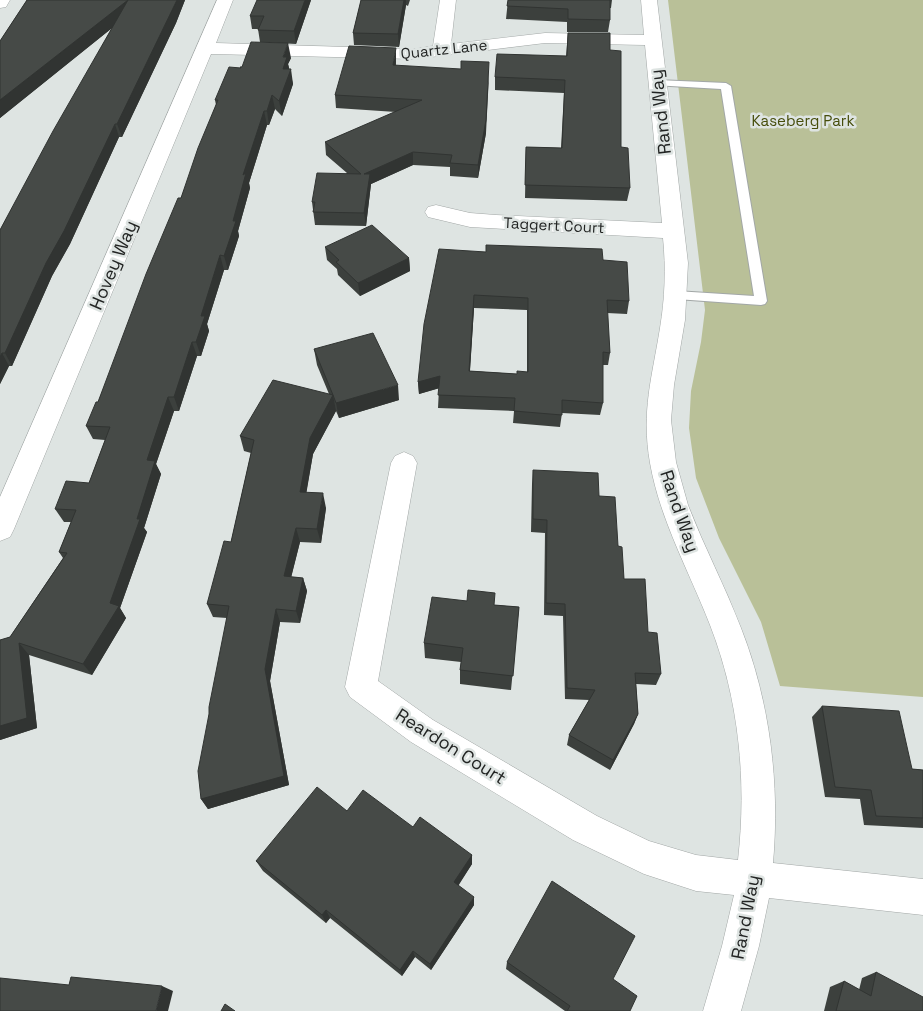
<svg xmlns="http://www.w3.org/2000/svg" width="923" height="1011" font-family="'Space Grotesk',sans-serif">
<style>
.green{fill:#b9c098}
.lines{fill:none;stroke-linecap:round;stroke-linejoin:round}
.service-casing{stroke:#a2a7a6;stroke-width:2}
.minor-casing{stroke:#a2a7a6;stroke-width:1}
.service{fill:#fff;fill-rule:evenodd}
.minor{fill:#fff;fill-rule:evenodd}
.wall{fill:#3c403d;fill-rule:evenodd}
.shaded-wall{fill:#313432}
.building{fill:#464a47;stroke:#313432;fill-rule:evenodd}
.labels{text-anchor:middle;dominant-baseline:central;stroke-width:5;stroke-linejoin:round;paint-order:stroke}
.far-street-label{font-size:15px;fill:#222423;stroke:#dee4e2}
.far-park-label{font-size:15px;fill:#464d0b;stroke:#dee4e2}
.street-label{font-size:18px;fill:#222423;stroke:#dee4e2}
</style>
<rect width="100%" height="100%" fill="#dee4e2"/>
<!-- green -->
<path class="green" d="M668,0h255v697l-143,-11 -19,-64 -42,-84 -23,-60 -7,-50 2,-37 10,-49 4,-32z"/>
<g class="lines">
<!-- service casing -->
<g class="service-casing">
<path id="service" d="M657,80l69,3 5,3 36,215 -2,3 -4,1 -85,-6 -6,-4 6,-4 78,5 -33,-207 -68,-4v-4z"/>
</g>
<!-- minor casing -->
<g class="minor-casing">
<path id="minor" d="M0,0h10l-4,7 -6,1z
M217,0h16l-17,43 199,6 18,-3 7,-46h16l-5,44 94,-11 99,2 -3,-35h16l31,263 -3,57 -11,65 -3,35 5,42 12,43c16,42 37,81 53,123 29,74 39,156 32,235l150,16v36l-154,-17 -10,48 -18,65h-38l19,-65 12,-51 -38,-4 -52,-17 -71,-34 -162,-98 -61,-45 -5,-10 46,-224 4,-7 9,-4 9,4 4,7 -39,218 55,39 164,96 52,25 47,14 42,5c9,-79 1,-161 -28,-235 -21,-54 -50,-105 -60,-162 -9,-52 2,-85 10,-135 5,-30 6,-60 3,-90l-193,-11 -42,-10 -3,-5 3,-5 8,-2 34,8 26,2 166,8 -17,-178 -100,-2 -130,16 -204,-5 -197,475 -4,8 -10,4v-44z"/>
</g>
<!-- service -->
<use href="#service" class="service"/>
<!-- minor -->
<use href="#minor" class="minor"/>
</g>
<!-- wall -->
<path class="wall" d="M27,0h158l-9,23 -54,114h-3l-49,107 -18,32 -40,90h-3l-9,18v-154l112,-202 -112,90v-77z
M311,0l-15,44 -36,-2 -2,-13h-6l-2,-13z
M361,0h49l-2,6 -2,-1 -7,42 -45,-2 -1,-12z
M508,0h104l-1,8h-1v12l-2,12h-41v-10l-61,-3z
M568,33l42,17 11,97 9,41 -3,13 -102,-3 1,-51 35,1 3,-55 -69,-3v-13l71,-21z
M291,58l-3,6 5,20 -11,32 -7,-7 -6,16h-2l-18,58 1,5 -12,43 1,5 -11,34h-4l-17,54 2,7 -8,25h-4l-18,55h-5l-18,53 5,10 -17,54 3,4 -27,76 6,10 -34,57 -63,-20 8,73 -37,12v-100l10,-3 53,-79 -4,-6 12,-30h-7l-9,-13 34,-26 16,-43 -12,-1 -7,-13 12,-24 83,-204 35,-93 -1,-5 25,-32v-1z
M396,60v5l90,68 -8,45 -28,-2v-9l-37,-2 -42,19 -5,42 -51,-1 -3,-23 35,-29 -21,-18 -1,-13 71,-30 -60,-4 -1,-13z
M325,247l84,11 1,13 -50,25 -22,-21 -1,-6 -10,-9z
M486,252l117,8 26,41 -2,13 -20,-1 3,40 -2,12h-5v38l-3,12 -38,-2 -2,14 -47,-4 1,-12 -76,-3 1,-20 -20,6 -1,-12zM474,308l53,2v62l-10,2 -47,-3z
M314,349l85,51 -60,18 -3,-7 -23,43 -7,39 20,15 -5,35 -21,-1 -9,35 12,1 4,13 -7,32 -20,-1 -10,59 19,104 -81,24 -7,-10 8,-85 18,-96 -14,-1 -6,-13 24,-62 20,-89 -7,-2 -4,-15 89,-42 -12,-29z
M533,470l66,26 19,50 6,33 24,53 13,42 -5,11 -20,-1 2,30 -4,10 -24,46 -43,-25 2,-10 20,-35 -24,-1 -2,-83 -19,-1 1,-82 -14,-1 1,-48z
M494,605l25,2 -8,83 -51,-6v-14l1,-8 -36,-4 -1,-15z
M822,706l90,63 11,1v58l-59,-3 -4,-26 -35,-2 -13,-80z
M347,811l125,44v9l-14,21 16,20 -43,65 -16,-13 -13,19 -72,-58 -4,5 -63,-52 -7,-10z
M507,962l106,17 17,32h-65l-59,-42z
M876,972l47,39h-99l6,-24 14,-6 15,9 3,-12z"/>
<!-- shaded-wall -->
<path class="shaded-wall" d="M128,0l4,12 -132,106v-18z
M177,0h8l-9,23 -54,114 -5,-13z
M305,0h6l-15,44 -2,-13z
M404,0h2v5l-7,42 -1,-13z
M288,43l3,15 -3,6 2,8 -7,-3v-12z
M396,48v12l-3,18v-13z
M291,69l2,15 -11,32 -3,-15z
M489,75l-3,58 -8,45v-13z
M272,95l3,14 -6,16 -2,-14z
M264,111l3,14 -18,58 1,5 -12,43 1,5 -11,34 -4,-14 9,-35 10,-46z
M115,124l4,13 -49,107 -18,32 -40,90 -7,-13 41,-90z
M413,152v13l-42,19 -5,42 -2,-13v-39z
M220,255l4,15 -17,54 2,7 -8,25 -5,-14 5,-26z
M409,258l1,13 -50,25 -2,-13z
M474,295v13l-5,76v-13z
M192,342l5,14 -18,55 -5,-14z
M2,353l7,13 -9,18v-27z
M440,376v12l-21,6 -1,-12z
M398,385l1,15 -60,18 -3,-15z
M333,395l3,16 -23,43 -9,53 -4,-15 10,-54z
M168,397l6,14 -18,53 5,10 -17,54 3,4 -27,76 6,10 -34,57 -9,-11 27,-61 27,-84 10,-59z
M323,493l3,15 -5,35 -4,-14z
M296,528l4,14 -12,48 -4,-14z
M303,578l4,13 -7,32 -4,-12z
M276,609l4,13 -10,59 19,104 -81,24 -7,-10 64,-130z
M19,643l10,12 8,73 -37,12v-14z
M638,714l-4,10 -24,46 3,-10z
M472,855v9l-17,27 -1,-9z
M474,897v8l-43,65 -1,-6z
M326,910l4,8 -4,5 -4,-8z
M413,951l2,6 -13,19 -2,-6z
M162,986l11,5 -5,20h-12z"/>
<!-- building -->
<path class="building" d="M27,0h101l-128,100v-59z
M128,0h49l-60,124h-2l-51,107 -18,32 -41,90h-3l-2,4v-127l53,-99z
M257,0h48l-11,31 -36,-1 6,-14h-14z
M361,0h43l-6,34 -45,-1z
M508,0h102v20l-42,-1v-10l-61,-3z
M568,33h42v17l11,1v96l7,1 2,40 -105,-3 1,-38 36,1 3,-68 -70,-3 2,-23 70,2z
M251,42l37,1 -5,14h4l-4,12h8l-12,32 -7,-6 -5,16h-3l-21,64 3,-2 -13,48h3l-12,35 -4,-1 -19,61h4l-9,26h-4l-18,55h-6l-21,63 8,1 -18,58h3l-30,84 9,3 -36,58 -64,-21 8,75 -27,8v-86l10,-3 57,-84 -8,-1 17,-42 -21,-1 11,-28 23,2 21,-56 -24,-1 10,-24h2l48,-128 32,-76h3l17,-50 20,-48h-3l14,-33 12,1 -1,-1h2z
M349,46l47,2 -3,17 68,4v-8l28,1 -3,58 -8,45 -28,-2 2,-8 -39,-3 -49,22h6l-6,39 -51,-1 2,-10h-3l5,-29 44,1 -36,-32 97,-42 -87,-5z
M372,225l37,33 -51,25 -22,-21 3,-2 -14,-13z
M486,245l116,4 1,11 24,2 2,39 -22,-1 3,53 -7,-1v51l-41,-3v15l-48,-4 1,-13 -77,-3 2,-19 -22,6 6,-58 15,-75 47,3zM474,295l54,3v74l-11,-1v3l-48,-3z
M373,333l25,52 -62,18 -3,-8 -23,43 -10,54 23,1 -6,36 -21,-1 -12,48 19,2 -7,33 -20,-2 -11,60 19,107 -83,23 -3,-28 11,-57v-7l20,-101 -22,-2 17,-63 7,1 23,-102 -14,-4 33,-56 60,15 -19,-46z
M533,470l65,3 1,23 16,1 3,49 4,1 2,32h21l3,53 9,1 4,41 -26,-1 3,41 -25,46 -44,-25 26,-45 -28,-2 -2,-84 -19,-1 1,-83 -14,-1z
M468,590l27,3 -1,12 25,2 -6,69 -53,-6 3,-22 -39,-5 8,-46 35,4z
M822,706l77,5 13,58 11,1v48l-47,-2 -5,-26 -36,-3z
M317,787l30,24 16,-21 50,37 7,-10 52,38 -18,27 20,15 -44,67 -17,-13 -13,19 -74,-60 -4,5 -66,-54z
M552,881l83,55 -22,43 24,17 -7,15h-63l3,-5 -63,-44z
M876,972l47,25v14h-87l8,-30 27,15z
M71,977l91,9 -6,25h-156v-33l69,7z
M225,1004l10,7h-14z"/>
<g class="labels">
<!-- far-street labels -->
<g class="far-street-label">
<text transform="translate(444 49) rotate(-6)">Quartz Lane</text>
<text transform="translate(554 225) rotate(3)">Taggert Court</text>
</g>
<!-- far-park labels -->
<g class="far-park-label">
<text x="803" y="120">Kaseberg Park</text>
</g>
<!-- street labels -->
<g class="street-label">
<text transform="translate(660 112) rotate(-96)">Rand Way</text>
<text transform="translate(113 265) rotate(-67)">Hovey Way</text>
<text transform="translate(680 511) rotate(71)">Rand Way</text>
<text transform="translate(451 746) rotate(32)">Reardon Court</text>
<text transform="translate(745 917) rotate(-79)">Rand Way</text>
</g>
</g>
</svg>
